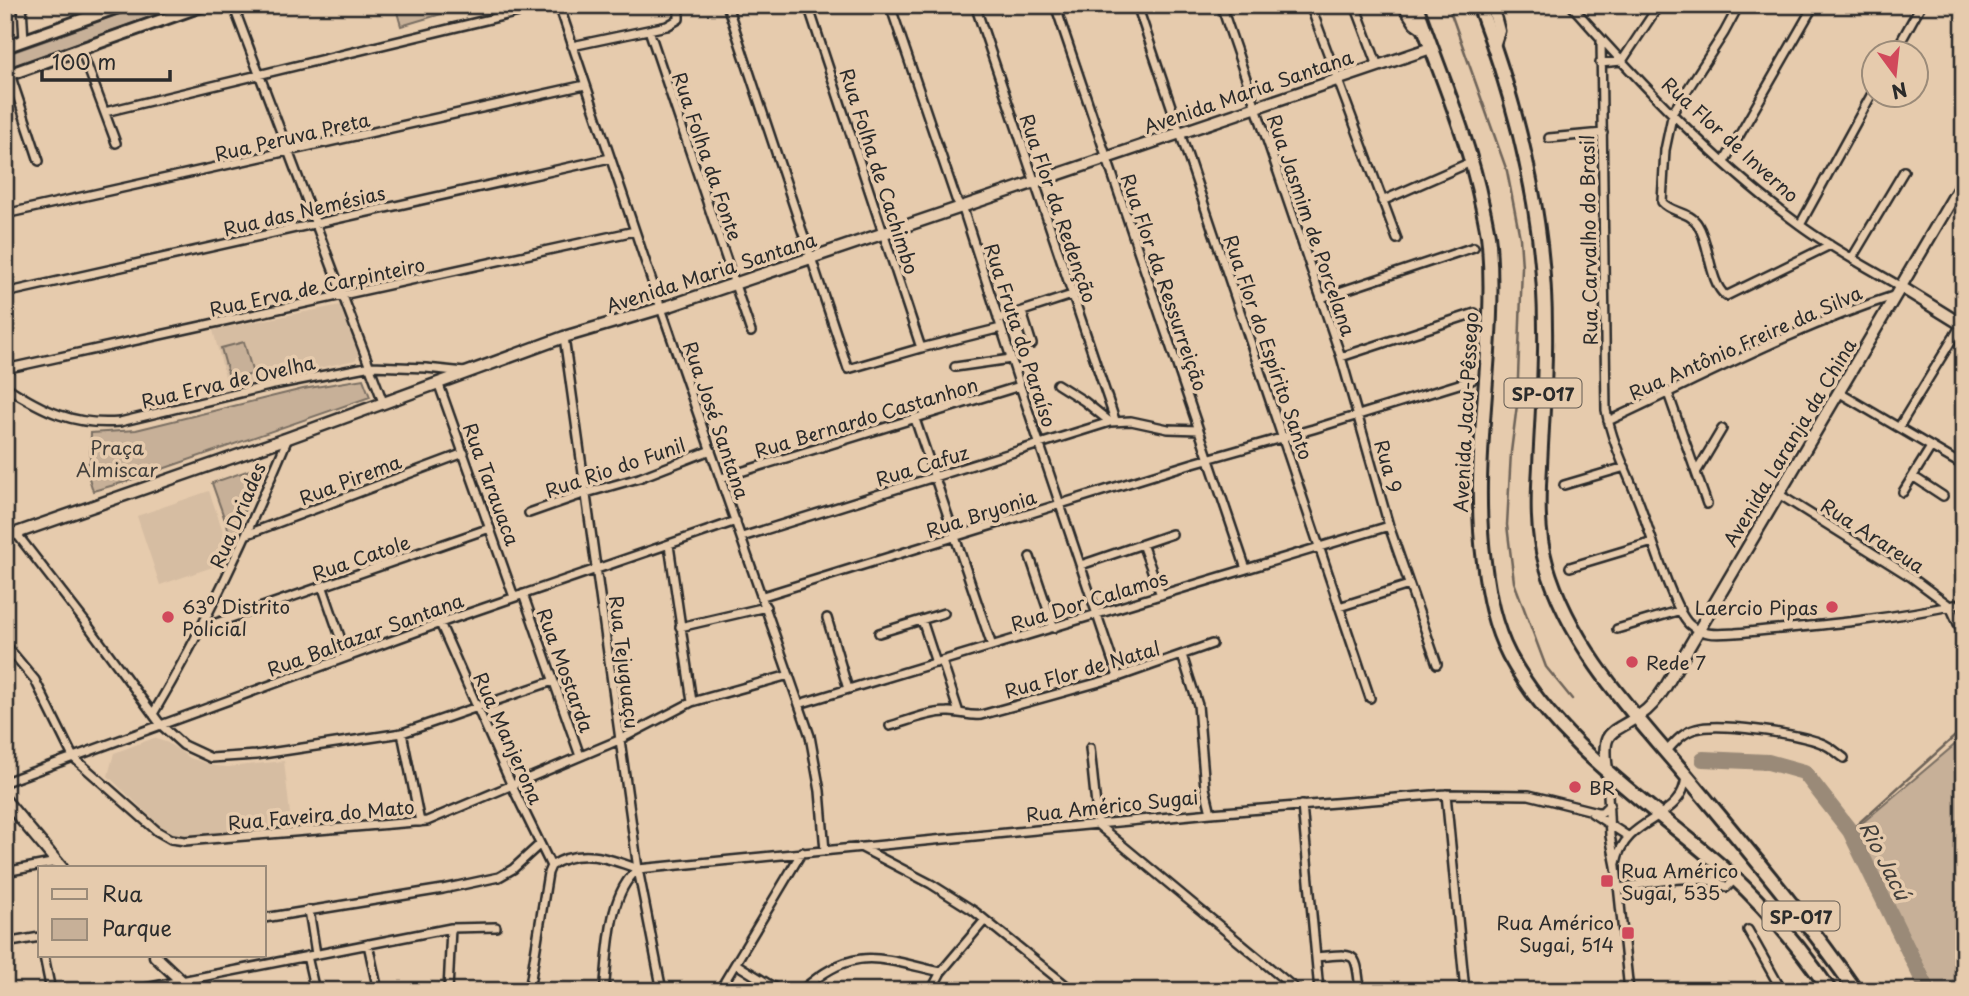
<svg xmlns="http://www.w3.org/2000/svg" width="1969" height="996" font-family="'Playpen Sans',sans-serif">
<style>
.built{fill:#d6bda2}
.green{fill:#c7b098;stroke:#796e62;stroke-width:2}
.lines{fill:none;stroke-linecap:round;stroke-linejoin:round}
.stream{stroke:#6e6459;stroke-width:2.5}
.river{stroke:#9a8a78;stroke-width:16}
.minor-casing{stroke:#2b2b2b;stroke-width:12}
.tertiary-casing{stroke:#2b2b2b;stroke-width:15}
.secondary-casing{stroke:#2b2b2b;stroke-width:16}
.trunk-casing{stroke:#2b2b2b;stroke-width:18}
.minor{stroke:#e6cbad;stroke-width:7}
.tertiary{stroke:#e6cbad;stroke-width:10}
.secondary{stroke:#e6cbad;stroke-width:10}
.trunk{stroke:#e6cbad;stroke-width:12}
.poi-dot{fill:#d1495b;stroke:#e6cbad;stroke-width:2.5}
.labels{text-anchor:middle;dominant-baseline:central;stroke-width:7;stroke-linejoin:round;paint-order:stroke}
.shield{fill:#e6cbad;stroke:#635b52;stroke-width:2}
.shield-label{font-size:18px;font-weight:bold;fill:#2b2b2b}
.street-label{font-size:19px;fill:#2b2b2b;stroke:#e6cbad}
.park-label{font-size:19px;fill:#423f3b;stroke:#e6cbad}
.poi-label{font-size:19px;fill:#2b2b2b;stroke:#e6cbad;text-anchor:start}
.water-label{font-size:21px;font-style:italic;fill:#413e3a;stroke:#e6cbad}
</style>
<rect width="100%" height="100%" fill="#e6cbad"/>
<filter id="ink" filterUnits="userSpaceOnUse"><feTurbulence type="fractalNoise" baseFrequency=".0143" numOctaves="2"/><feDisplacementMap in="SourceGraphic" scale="14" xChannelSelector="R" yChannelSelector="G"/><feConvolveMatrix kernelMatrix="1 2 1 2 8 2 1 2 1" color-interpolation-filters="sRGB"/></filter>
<g filter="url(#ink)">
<!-- built -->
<path class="built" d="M341,305l18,50 -4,5 -127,28 -15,-58z
M209,491l24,69 -73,25 -23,-69z
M154,738l14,5 22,15 25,8 13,1 56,-6 8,71 -118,7 -66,-63 6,-23z"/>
<!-- green -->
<path class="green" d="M144,5h40l-179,64v-14z
M395,5h55l1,6 -50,15z
M244,342l9,32 -23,6 -9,-32z
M363,379l7,18 -245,85 -32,9 -8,-26 5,-3 1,-29 45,-3 167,-41z
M264,465l-32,75 -20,-57z
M1964,737v254h-28l-81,-162z"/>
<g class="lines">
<!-- stream -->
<path class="stream" d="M1448,5l59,166 13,67 2,29 -5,138 -6,47 -4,73 7,57 32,85 26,32
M1850,831l114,-103"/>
<!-- river -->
<path class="river" d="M1703,759l65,3 36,10 46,59 78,160"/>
<!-- minor casing -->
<g class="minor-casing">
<path id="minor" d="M22,5l2,36
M233,5l150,397
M559,5l102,303 149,428 10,55 5,60
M727,5l121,364 73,-21 80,-20
M808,5l113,343
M890,5l66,194 8,13 56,174 98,291
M975,5l140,415
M1055,5l191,564
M1137,5l233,693
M1221,5l120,352 48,169 48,138
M1310,5l87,234
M1355,5l23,61
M1571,5c69,78 145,159 229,220 31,23 67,42 101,62
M1739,5l-15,28 -51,79 -8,38 -3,52c9,11 28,9 36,23 12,19 11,58 28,71l104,-51
M649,30l102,302
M1601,39l5,371c6,33 22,64 34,95 9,24 33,104 49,119 13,12 29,10 46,9 77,-7 153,-13 229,-30
M572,46l95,-20 12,-7v-14
M81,49l35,94
M1895,52l26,-47
M1600,63l22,-2 37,-56
M10,74l29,87
M105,112l443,-107
M1549,138l54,-5
M1724,162l90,-157
M1382,201l89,-39
M5,214l580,-129
M1800,225l74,-135
M1852,258l52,-87
M5,293l605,-135
M1321,298l153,-51
M1022,312l10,32
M998,319l74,-24
M564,337l74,532 24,122
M1341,357l134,-44
M955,367l56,-8
M5,369l630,-138
M438,382l76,215
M1057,384l27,17 26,21 21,-1 37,8 31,1
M5,386c38,25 69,40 115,36l149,-36 102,-20 55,2 39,4
M1838,392l126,74
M1668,393l39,111
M915,419l77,227
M1608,421c95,-44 188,-94 288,-126
M1899,427l65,-107
M1697,471l25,-42
M1914,477l29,19
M721,478l299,-92
M1564,485l61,-18
M1903,492l28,-45
M1777,493l134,84 39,29 14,31
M529,513l57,-20 53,-15 72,-28
M16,533l73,94 72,98 22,20 28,13 45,-3 146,-22 151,-52
M248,534l216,-81
M742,537l368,-115
M1142,544l19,51
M669,545l23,157
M1030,557l24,71
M1081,565l91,-31
M1570,567l83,-25
M323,588l24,69
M523,594l57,162
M763,596l430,-133 120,-34 159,-49
M1339,607l70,-22
M827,618l21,71
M922,620l14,43
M440,623l72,163 39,80
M680,627l86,-20
M202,628l288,-100
M1617,629l64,-19
M879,633l65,-20
M5,644l30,36 38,77 84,74 14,8 14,2 242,-20 192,-81 73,-38 97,-27
M1182,655l16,50 7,83 6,25
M942,661l17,52
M799,704l590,-178
M153,714c53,-89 95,-181 135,-276
M890,726c18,-5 38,-14 57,-14 12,-1 22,5 34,3l137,-38 94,-33
M402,733l18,89
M1090,748l8,77 200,166
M1666,752c8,-9 17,-20 30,-23 23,-7 102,5 125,14 9,3 16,10 23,15
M1607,772l3,64 6,30 13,125
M5,782l435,-159 296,-102
M1446,794l19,197
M1302,805l17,186
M1592,813l37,24
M860,847l71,37 43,27 99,80
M1616,863c9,-48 67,-41 70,-87
M5,872l52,-10
M1618,888c31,-4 82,-18 109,-1l8,-8
M309,910l7,44
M264,918l179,-29 56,-12 14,-8 26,-24
M1748,930l34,61
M5,943l35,-6
M368,944l10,47
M44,956l7,35
M307,956l8,35
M1316,957c40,-3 40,-8 44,34
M736,964l44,27
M130,991l321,-63 45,-1
M448,991l3,-63
M529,991l19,-118 3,-7c28,-19 58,-8 87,3l573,-56 235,-19 83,1 68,17h5l8,-8
M604,991c5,-39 3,-96 34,-122
M719,991l83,-139
M801,991c52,-47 78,-33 140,-19
M931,991l10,-19 44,-52"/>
</g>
<!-- tertiary casing -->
<g class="tertiary-casing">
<path id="tertiary" d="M1403,5l12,18 10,7
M1492,5l7,26 -5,15
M1901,287l63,39
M5,537l283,-99 276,-101 108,-32 759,-257
M1607,770c-6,-42 4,-35 33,-55 11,-7 19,-18 26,-29l298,-507
M5,800l57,68
M155,956l37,35"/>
</g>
<!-- secondary casing -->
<g class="secondary-casing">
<path id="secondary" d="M5,47l119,-42
M5,76l199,-71"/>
</g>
<!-- trunk casing -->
<g class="trunk-casing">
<path id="trunk" d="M1416,5c23,67 52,131 66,200 3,13 6,26 7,39 8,106 -19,212 -5,318 4,33 10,64 25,93 49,92 145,151 221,219 37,34 72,76 100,117
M1479,5c39,103 66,212 66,323 1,46 -3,92 -5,138 -2,32 -3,67 6,98 24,84 88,150 143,215 57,69 116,138 167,212"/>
</g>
<!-- minor -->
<use href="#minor" class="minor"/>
<!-- tertiary -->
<use href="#tertiary" class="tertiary"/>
<!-- secondary -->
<use href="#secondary" class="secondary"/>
<!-- trunk -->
<use href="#trunk" class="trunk"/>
</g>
</g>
<!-- markers -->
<g class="poi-dot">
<circle cx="1832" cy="607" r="7"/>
<circle cx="168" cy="617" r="7"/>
<circle cx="1632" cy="662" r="7"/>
<circle cx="1575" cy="787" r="7"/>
<rect x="1600" y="874" width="14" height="14" rx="3.5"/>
<rect x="1621" y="926" width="14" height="14" rx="3.5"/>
</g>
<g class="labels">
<!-- shield labels -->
<g class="shield">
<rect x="1504.5" y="378.5" width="77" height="29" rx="5"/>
<rect x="1762.5" y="901.5" width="77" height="29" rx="5"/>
</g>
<g class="shield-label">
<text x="1543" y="393">SP-017</text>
<text x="1801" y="916">SP-017</text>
</g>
<!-- street labels -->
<g class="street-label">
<text transform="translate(1248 91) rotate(-19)">Avenida Maria Santana</text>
<text transform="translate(292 136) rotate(-13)">Rua Peruva Preta</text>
<text transform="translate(1731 139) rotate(42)">Rua Flor de Inverno</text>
<text transform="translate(708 156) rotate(71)">Rua Folha da Fonte</text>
<text transform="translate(880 171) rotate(72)">Rua Folha de Cachimbo</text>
<text transform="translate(1059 208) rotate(71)">Rua Flor da Redenção</text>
<text transform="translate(304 210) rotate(-13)">Rua das Nemésias</text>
<text transform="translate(1312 225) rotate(71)">Rua Jasmim de Porcelana</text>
<text transform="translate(1588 240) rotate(-91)">Rua Carvalho do Brasil</text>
<text transform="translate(711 272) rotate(-18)">Avenida Maria Santana</text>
<text transform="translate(1165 282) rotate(71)">Rua Flor da Ressurreição</text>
<text transform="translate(317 286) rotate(-12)">Rua Erva de Carpinteiro</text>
<text transform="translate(1021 335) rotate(72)">Rua Fruta do Paraíso</text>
<text transform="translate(1745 342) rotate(-24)">Rua Antônio Freire da Silva</text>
<text transform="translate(1269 347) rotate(71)">Rua Flor do Espírito Santo</text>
<text transform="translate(228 381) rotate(-13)">Rua Erva de Ovelha</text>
<text transform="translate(1465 412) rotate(-87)">Avenida Jacu-Pêssego</text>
<text transform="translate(866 417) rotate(-17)">Rua Bernardo Castanhon</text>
<text transform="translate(717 420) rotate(71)">Rua José Santana</text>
<text transform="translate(1789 442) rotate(-59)">Avenida Laranja da China</text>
<text transform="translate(922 465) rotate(-17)">Rua Cafuz</text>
<text transform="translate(1389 466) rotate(74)">Rua 9</text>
<text transform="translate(615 467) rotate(-19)">Rua Rio do Funil</text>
<text transform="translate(350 479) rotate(-21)">Rua Pirema</text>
<text transform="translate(492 484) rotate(70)">Rua Tarauaca</text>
<text transform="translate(981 513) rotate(-18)">Rua Bryonia</text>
<text transform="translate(237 515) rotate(-67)">Rua Driades</text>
<text transform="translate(1873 535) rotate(33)">Rua Arareua</text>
<text transform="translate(361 557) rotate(-19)">Rua Catole</text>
<text transform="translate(1089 600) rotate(-17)">Rua Dor Calamos</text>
<text transform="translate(365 634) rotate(-20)">Rua Baltazar Santana</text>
<text transform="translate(625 662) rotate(83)">Rua Tejuguaçu</text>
<text transform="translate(1082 669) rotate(-16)">Rua Flor de Natal</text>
<text transform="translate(566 670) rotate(70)">Rua Mostarda</text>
<text transform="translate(509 738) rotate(66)">Rua Manjerona</text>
<text transform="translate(1112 805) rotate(-6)">Rua Américo Sugai</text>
<text transform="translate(321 814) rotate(-5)">Rua Faveira do Mato</text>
</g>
<!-- park labels -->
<g class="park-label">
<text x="117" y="447">Praça<tspan x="117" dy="22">Almiscar</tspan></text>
</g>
<!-- poi labels -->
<g class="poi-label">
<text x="182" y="606">63º Distrito<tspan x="182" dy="22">Policial</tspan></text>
<text x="1818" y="607" text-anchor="end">Laercio Pipas</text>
<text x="1646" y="662">Rede 7</text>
<text x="1589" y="787">BR</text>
<text x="1621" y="870">Rua Américo<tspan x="1621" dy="22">Sugai, 535</tspan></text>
<text x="1614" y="922" text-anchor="end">Rua Américo<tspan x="1614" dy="22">Sugai, 514</tspan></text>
</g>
<!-- water labels -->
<g class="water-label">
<text transform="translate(1886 860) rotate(63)">Rio Jacú</text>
</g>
</g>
<!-- margin -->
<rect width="1969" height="996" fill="none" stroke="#e6cbad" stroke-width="28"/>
<rect x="14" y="14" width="1941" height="968" fill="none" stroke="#2b2b2b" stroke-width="2.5" filter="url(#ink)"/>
<!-- legend -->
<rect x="38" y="866" width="228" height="91" fill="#e6cbad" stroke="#9b8b79" stroke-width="2"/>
<rect x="52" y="889" width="35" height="10" fill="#e6cbad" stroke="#9b8b79" stroke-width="2"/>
<text x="102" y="902" font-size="21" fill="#2b2b2b">Rua</text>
<rect x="52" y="919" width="35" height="21" fill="#c7b098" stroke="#9b8b79" stroke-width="2"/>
<text x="102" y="936" font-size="21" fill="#2b2b2b">Parque</text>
<!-- north arrow -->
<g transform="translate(1895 74) rotate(165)"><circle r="33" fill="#e6cbad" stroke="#9b8b79" stroke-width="2"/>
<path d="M0-5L12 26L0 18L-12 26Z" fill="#d1495b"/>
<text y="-10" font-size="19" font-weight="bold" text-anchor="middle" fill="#2b2b2b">N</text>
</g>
<!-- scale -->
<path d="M42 70v10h128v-10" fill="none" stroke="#2b2b2b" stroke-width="3.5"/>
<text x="52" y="70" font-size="21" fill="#2b2b2b" stroke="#e6cbad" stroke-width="5" paint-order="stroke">100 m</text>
</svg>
